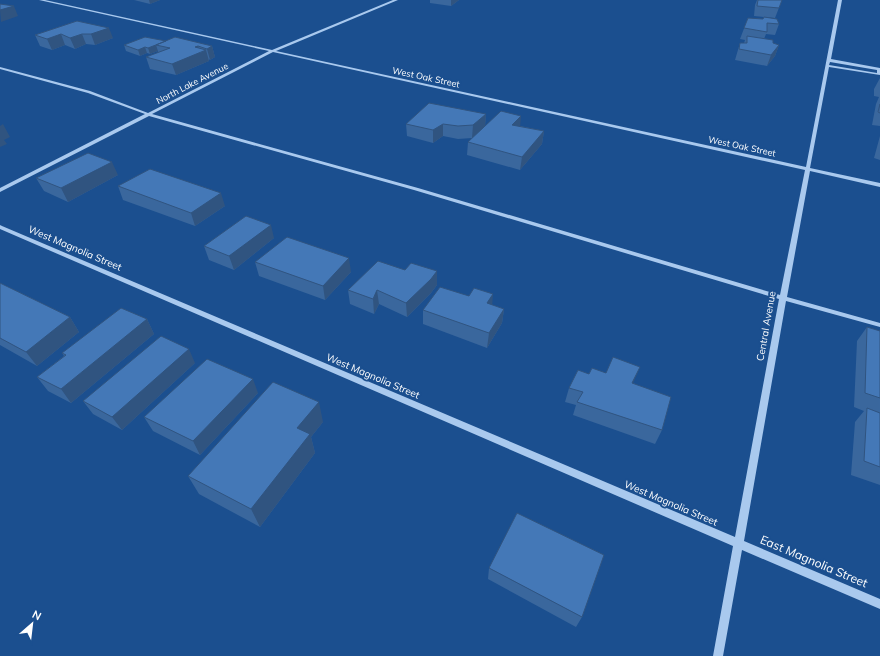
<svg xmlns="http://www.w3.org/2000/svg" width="880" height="656" font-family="Mulish,sans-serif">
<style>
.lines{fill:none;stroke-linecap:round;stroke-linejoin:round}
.minor{fill:#a9c9ee;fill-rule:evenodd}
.wall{fill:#3a679d}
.shaded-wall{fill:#305480}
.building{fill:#4478b7;stroke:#305480}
.labels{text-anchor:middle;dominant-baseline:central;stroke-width:4;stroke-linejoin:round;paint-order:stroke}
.far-street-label{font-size:9px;fill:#fff;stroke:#1b4f8f}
.street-label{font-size:10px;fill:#fff;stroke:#1b4f8f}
.near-street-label{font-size:12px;fill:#fff;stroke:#1b4f8f}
</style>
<rect width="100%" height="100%" fill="#1b4f8f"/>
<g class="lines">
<!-- minor -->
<path class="minor" d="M39,0h6l227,50 121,-50h5l-122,51 530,116 32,-167h4l-11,59 49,9v7l-51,-8 -19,101 70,15v4l-70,-16 -23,126 93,26v4l-94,-26 -42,240 136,58v10l-138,-59 -19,106h-10l20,-110 -733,-317v-4l2,1 733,311 44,-238 -365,-109 -265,-74 -149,76v-4l145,-74 -57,-21 -88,-24v-2l90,24 58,22 121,-62zM273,52l532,118 -25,125 -362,-107 -266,-74zM830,62l47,8v3l-48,-8z"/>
</g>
<!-- wall -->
<path class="wall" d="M134,0h26l-10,4z
M430,0h29l-8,6 -21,-3z
M757,0h25l-7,18 -21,-2 1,-11z
M748,18l31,6 -4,11 -9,-1 -2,5 9,4 6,2 -4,11 -8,10 -32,-6 5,-17h4l1,-3 -5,-1z
M77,21l36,17 -18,7 -9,-1 -11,5 -10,-4 -13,5 -12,-4 -5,-11z
M166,41l46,5 3,11 -5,3 -1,-1v2l-33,14 -26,-6 -4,-12 12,-4v-2l-8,3 -3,-1 -7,3 -14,-5 -2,-6z
M880,78v48l-8,-1 4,-21 3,-7 -5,-1v-7z
M486,114l-1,12h35l24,5 -2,13 -22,26 -53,-15 1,-13 4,-4 -14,1 -15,-3 -10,7 -26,-7 -1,-12z
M880,136v24l-6,-2z
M118,175l-50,27 -24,-11 -8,-13z
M118,186l107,20 -30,20 -72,-26z
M274,238l-40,32 -25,-10 -5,-14z
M255,262l96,10 -26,28 -66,-24z
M405,270l32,1v14l-6,8 -24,24 -28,-13 -5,10 -24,-10 -2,-14z
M0,283l70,34 9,15 -42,34 -37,-21z
M492,305l12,4 -2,14 -15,25 -64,-24v-14z
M147,319l7,15 -83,69 -23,-12 -11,-14 27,-21 -2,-3z
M867,327l13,4v154l-29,-10 4,-53 9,-11 -10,-4 3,-66z
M195,363l-73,67 -29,-16 -10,-13z
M589,374l45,9 28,47 -7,14 -82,-29 3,-10 -11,-3 4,-14z
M258,393l-58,62 -47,-24 -9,-14z
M323,422l-12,15 4,16 -55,74 -61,-33 -11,-18z
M489,568l93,49 -6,10 -88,-48z"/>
<!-- shaded-wall -->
<path class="shaded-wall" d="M149,0h11l-10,4z
M451,0h8l-8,6z
M14,6l4,10 -17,6 -1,-12z
M109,28l4,10 -18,7 -4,-11z
M61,34l4,11 -13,5 -5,-11z
M82,34l4,10 -11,5 -5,-11z
M156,45l2,6 -8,3 -2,-6z
M779,45l-4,11 -8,10 4,-11z
M198,46l2,7 6,-3 3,11 -33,14 -4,-11 23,-17z
M212,46l3,11 -5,3 -3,-11z
M145,47l2,6 -7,3 -2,-6z
M486,114l-1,13 -13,11 1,-13z
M521,116l-1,12 -8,-3z
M3,124l7,13 -6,3 3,4 -7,3v-21z
M443,124v12l-10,7v-13z
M544,131l-2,13 -22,26 2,-13z
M112,162l6,13 -50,27 -7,-14z
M221,193l4,13 -30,20 -4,-13z
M271,225l3,13 -40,32 -5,-14z
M349,258l2,14 -26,28 -2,-14z
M437,271v14l-6,8 -24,24 -1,-14z
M377,290l2,14 -5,10 -1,-15z
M493,294l-1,14 -5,-5z
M504,309l-2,14 -15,25 2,-15z
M70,317l9,15 -42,34 -11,-14z
M147,319l7,15 -83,69 -10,-14z
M189,349l6,14 -73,67 -10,-13z
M640,367l-6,14 -7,15 5,-13z
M253,379l5,14 -58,62 -7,-14z
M319,402l4,20 -12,15 4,16 -55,74 -9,-18 46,-81z"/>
<!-- building -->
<path class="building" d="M758,0h24l-3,8 -22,-2z
M0,4l14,2 -14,4z
M764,17l13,2 2,5 -12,-1v9l-23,-4 4,-10 15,1z
M77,21l32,7 -18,6h-9l-12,4 -9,-4 -14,5 -12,-4z
M747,36l26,4v3l6,2 -8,10 -32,-6 1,-6h7z
M145,37l21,4 -18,7 -3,-1 -7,3 -14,-5z
M175,37l37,9 -5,3 -9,-3 -3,1 11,3 -34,14 -26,-7 24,-9 -14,-3z
M429,103l57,11 -13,11 -15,1 -15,-2 -10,6 -27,-6z
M880,104v9l-2,-1z
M501,111l20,5 -9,9 32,6 -22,26 -54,-15z
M88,153l24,9 -51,26 -25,-10z
M150,169l71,24 -30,20 -73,-27z
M246,216l25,9 -42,31 -25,-10z
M287,237l62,21 -26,28 -68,-24z
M378,261l27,9 6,-7 26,8 -6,8 -25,24 -29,-13 -4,9 -25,-9z
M0,283l70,34 -44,35 -26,-14z
M440,287l29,9 5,-8 19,6 -6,9 17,6 -15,24 -66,-23z
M121,308l26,11 -86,70 -24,-12 29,-22 -4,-2z
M867,327l13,4v67l-15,-5z
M161,336l28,13 -77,68 -29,-16z
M613,357l27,10 -8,16 39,14 -9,33 -85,-28 6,-10 -14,-4 9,-18 11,4 3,-6 14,5z
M207,359l46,20 -60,62 -49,-24z
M273,382l46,20 -22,26 13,6 -59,75 -63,-33z
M867,408l13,5v54l-16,-6z
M517,513l87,42 -22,62 -93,-49z"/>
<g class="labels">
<!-- far-street labels -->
<g class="far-street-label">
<text transform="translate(426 77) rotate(12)">West Oak Street</text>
<text transform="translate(192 83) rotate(-27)">North Lake Avenue</text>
<text transform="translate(742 146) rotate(12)">West Oak Street</text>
</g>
<!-- street labels -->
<g class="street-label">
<text transform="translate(75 248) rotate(23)">West Magnolia Street</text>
<text transform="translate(766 326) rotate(-80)">Central Avenue</text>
<text transform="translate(373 376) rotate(23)">West Magnolia Street</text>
<text transform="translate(671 503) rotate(23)">West Magnolia Street</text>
</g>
<!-- near-street labels -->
<g class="near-street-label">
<text transform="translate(814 561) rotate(23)">East Magnolia Street</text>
</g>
</g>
<!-- north arrow -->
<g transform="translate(32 624) rotate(28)" stroke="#1b4f8f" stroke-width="3" paint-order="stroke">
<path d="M0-3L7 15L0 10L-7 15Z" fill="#ffffff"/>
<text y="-6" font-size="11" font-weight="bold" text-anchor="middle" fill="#ffffff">N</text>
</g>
</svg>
